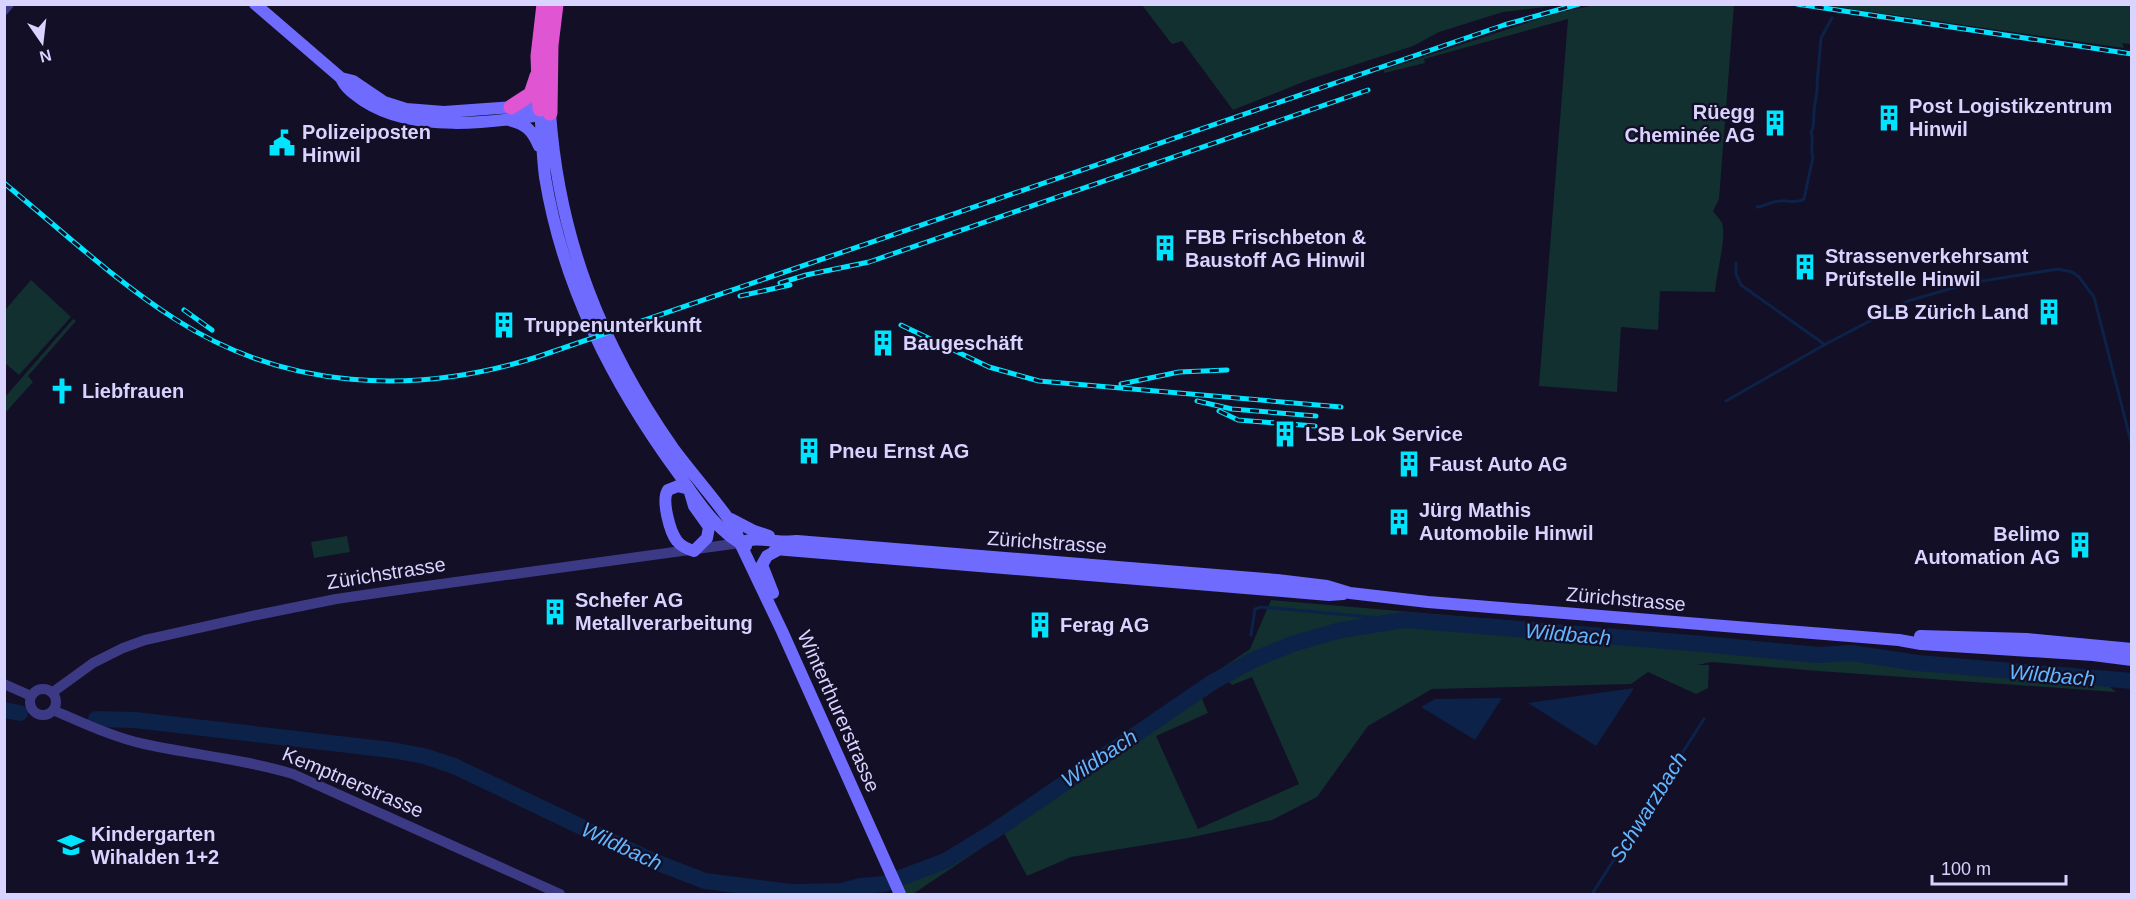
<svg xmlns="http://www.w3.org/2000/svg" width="2136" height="899" font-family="Helvetica,sans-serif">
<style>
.green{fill:#12302f;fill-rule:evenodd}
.water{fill:#0c2248}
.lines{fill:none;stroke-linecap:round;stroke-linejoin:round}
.stream{stroke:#0c2248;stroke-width:3}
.river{stroke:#0c2248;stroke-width:16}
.tertiary{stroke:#3d3a85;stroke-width:10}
.secondary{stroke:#6f6bff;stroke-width:12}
.trunk{stroke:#e055d1;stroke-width:15}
.rail-casing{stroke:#00e5ff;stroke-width:5}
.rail{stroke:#130f26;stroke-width:3;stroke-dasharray:9;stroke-linecap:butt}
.labels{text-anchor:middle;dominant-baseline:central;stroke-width:4.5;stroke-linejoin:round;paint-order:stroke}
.poi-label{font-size:20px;font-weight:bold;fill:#d9d4ff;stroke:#130f26;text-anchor:start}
.street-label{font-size:20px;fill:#d9d4ff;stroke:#130f26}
.water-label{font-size:21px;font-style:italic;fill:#62b6ff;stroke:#130f26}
</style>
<rect width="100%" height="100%" fill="#130f26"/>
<!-- green -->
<path class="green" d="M1142,5h419l-58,7 -64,20 -26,14 -105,34 -75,30 -51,-69 -9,3 -2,-1z
M1595,5h139l-15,194 -6,12c2,3 7,8 9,12 5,14 -6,52 -7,69l-55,-1 -2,39 -37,-3 -4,65 -78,-6 29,-367 -144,40 1,4 -41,10v-3l173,-57z
M1824,5h307v39l-9,-1 2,5z
M31,280l40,37 -52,58 -14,-12v-53z
M73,319l3,2 -48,55 5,6 -28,31v-16z
M347,536l3,16 -36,6 -3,-16z
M1271,600l818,70 27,22 -298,-21 -106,-9 -15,3h12l-1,23 -12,6 -48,-22 -17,12 -199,5 -64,37 -51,71 -45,23 -84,18 -117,19 -44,19 -23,-43 -91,61h-13l-10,-20 50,-16 310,-209zM1252,677l47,107 -101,45 -42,-93 52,-23 -6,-14 26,-18 4,4z"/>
<!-- water -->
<path class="water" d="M1634,688l-38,58 -68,-43z
M1502,698l-27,42 -54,-33 14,-8z"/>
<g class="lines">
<!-- stream -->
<path class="stream" d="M1757,207c8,-1 15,-6 23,-6 9,-1 16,3 24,-2l9,-42c-4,-8 2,-17 -2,-25 4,-7 2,-12 3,-19 0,-10 4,-19 3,-29l4,-46 11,-20
M1736,263v11l5,11 83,59
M1726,401l98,-56 84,-44 62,-18 88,-14 14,3 7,5 15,20 37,145
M1251,635l4,-26 6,-2 143,13
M856,894l4,-8
M1592,894l112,-175"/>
<!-- river -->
<path class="river" d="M4,710l16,3
M96,719l39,1 256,30 33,6 30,10 199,95 52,20 86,11 51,-1 18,-5 24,-2 61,-23 51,-31 215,-147 42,-23 39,-16 49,-14 63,-10 300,24 113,11 34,-2 67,10 214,18"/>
<!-- tertiary -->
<path class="tertiary" d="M4,10l5,-6
M4,684l27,12
M30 702a13 13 0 1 1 26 0a13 13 0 1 1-26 0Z
M53,692l40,-29 30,-15 22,-8 112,-25 79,-16 76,-11 328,-45
M53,710c30,13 60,27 91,34 50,11 100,15 149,30l267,120"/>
<!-- secondary -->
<path class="secondary" d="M255,4l86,74c5,11 13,16 23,23 49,32 127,22 183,13
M341,78l12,3 31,21 22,7 38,3 82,-6 21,5
M540,109c2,23 2,45 5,68 18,110 68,207 133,296 17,24 40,61 68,73
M550,113c9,126 51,232 123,335 20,27 43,52 62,80l5,15 42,88 118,263
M509,120c17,4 23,10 30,26
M678,486l11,3 5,17 15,21 -2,11 -13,13c-7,-2 -12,-4 -17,-10 -7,-9 -16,-41 -9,-51z
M731,519l23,12 15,5
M740,543c17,-8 38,1 57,-2l480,39 50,6 23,7 78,9 471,38 22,4 172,11 39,5
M775,549l554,46 14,-1
M773,593l-11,-28 5,-9 11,-6
M1920,636l107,3 105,10"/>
<!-- trunk -->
<path class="trunk" d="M511,107l20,-13 6,-18
M540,109l-2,-53 6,-52
M550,113l1,-68 5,-41"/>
<!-- rail casing -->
<g class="rail-casing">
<path id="rail" d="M1797,4l335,50
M4,183c56,46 110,97 171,136 110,71 240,77 362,38l967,-332 75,-21
M780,283l26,-8 63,-13 499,-172
M740,296l50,-11
M184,310l28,20
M901,325l88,42 50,14 302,26
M1121,384l58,-12 48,-2
M1197,401l35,8 84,7
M1219,411l19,9 77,6"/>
</g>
<!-- rail -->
<use href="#rail" class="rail"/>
</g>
<!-- icons -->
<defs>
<g id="building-bare" transform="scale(2.07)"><path d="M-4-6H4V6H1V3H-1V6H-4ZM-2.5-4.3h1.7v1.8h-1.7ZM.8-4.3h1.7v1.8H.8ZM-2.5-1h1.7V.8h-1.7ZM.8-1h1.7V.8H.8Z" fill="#00e5ff" stroke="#130f26" stroke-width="2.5" paint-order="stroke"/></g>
<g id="civic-bare" transform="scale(2.07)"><path d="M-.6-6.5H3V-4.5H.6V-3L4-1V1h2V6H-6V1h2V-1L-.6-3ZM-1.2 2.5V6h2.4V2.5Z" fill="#00e5ff" stroke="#130f26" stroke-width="2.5" paint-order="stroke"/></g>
<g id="church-bare" transform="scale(2.07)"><path d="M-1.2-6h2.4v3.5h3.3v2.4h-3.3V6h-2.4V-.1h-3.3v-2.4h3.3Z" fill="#00e5ff" stroke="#130f26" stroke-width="2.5" paint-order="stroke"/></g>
<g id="school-bare" transform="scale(2.07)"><path d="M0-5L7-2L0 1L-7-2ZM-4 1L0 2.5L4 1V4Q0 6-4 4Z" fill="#00e5ff" stroke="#130f26" stroke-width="2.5" paint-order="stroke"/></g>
</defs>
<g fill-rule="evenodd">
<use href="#building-bare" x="1889" y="118"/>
<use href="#building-bare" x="1775" y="123"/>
<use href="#civic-bare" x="282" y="143"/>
<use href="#building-bare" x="1165" y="248"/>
<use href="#building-bare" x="1805" y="267"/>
<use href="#building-bare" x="2049" y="312"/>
<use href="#building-bare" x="504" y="325"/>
<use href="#building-bare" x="883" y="343"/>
<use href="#church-bare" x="62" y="391"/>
<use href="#building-bare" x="1285" y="434"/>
<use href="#building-bare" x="809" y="451"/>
<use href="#building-bare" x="1409" y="464"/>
<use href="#building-bare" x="1399" y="522"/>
<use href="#building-bare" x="2080" y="545"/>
<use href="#building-bare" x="555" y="612"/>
<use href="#building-bare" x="1040" y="625"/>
<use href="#school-bare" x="71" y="845"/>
</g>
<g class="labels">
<!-- poi labels -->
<g class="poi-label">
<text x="1909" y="106">Post Logistikzentrum<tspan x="1909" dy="23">Hinwil</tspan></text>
<text x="1755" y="112" text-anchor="end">Rüegg<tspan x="1755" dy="23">Cheminée AG</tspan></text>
<text x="302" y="132">Polizeiposten<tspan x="302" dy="23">Hinwil</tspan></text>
<text x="1185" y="237">FBB Frischbeton &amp;<tspan x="1185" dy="23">Baustoff AG Hinwil</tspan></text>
<text x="1825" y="256">Strassenverkehrsamt<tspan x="1825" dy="23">Prüfstelle Hinwil</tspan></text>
<text x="2029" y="312" text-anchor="end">GLB Zürich Land</text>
<text x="524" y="325">Truppenunterkunft</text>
<text x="903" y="343">Baugeschäft</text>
<text x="82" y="391">Liebfrauen</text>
<text x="1305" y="434">LSB Lok Service</text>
<text x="829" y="451">Pneu Ernst AG</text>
<text x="1429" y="464">Faust Auto AG</text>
<text x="1419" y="510">Jürg Mathis<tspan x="1419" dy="23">Automobile Hinwil</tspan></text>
<text x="2060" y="534" text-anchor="end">Belimo<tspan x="2060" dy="23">Automation AG</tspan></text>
<text x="575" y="600">Schefer AG<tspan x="575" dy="23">Metallverarbeitung</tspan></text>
<text x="1060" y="625">Ferag AG</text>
<text x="91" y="834">Kindergarten<tspan x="91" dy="23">Wihalden 1+2</tspan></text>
</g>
<!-- street labels -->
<g class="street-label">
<text transform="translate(1047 542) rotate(4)">Zürichstrasse</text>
<text transform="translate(386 573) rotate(-9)">Zürichstrasse</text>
<text transform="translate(1626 599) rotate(5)">Zürichstrasse</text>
<text transform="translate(839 711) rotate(66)">Winterthurerstrasse</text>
<text transform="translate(353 782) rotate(23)">Kemptnerstrasse</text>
</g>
<!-- water labels -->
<g class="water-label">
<text transform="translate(1568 634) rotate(5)">Wildbach</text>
<text transform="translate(2052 675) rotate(5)">Wildbach</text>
<text transform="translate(1099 758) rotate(-34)">Wildbach</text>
<text transform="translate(1648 807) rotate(-58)">Schwarzbach</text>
<text transform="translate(622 846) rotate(25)">Wildbach</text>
</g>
</g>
<!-- border -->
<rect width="2136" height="899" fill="none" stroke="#d9d4ff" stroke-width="12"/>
<!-- north arrow -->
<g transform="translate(42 42) rotate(166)" stroke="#130f26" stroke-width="4.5" paint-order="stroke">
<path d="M0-4.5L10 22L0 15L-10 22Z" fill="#d9d4ff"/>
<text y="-9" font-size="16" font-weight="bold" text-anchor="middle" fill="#d9d4ff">N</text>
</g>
<!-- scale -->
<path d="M1932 875v9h134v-9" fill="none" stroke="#d9d4ff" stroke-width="3"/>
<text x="1941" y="875" font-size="18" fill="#d9d4ff" stroke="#130f26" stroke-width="4.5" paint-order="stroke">100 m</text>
</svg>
